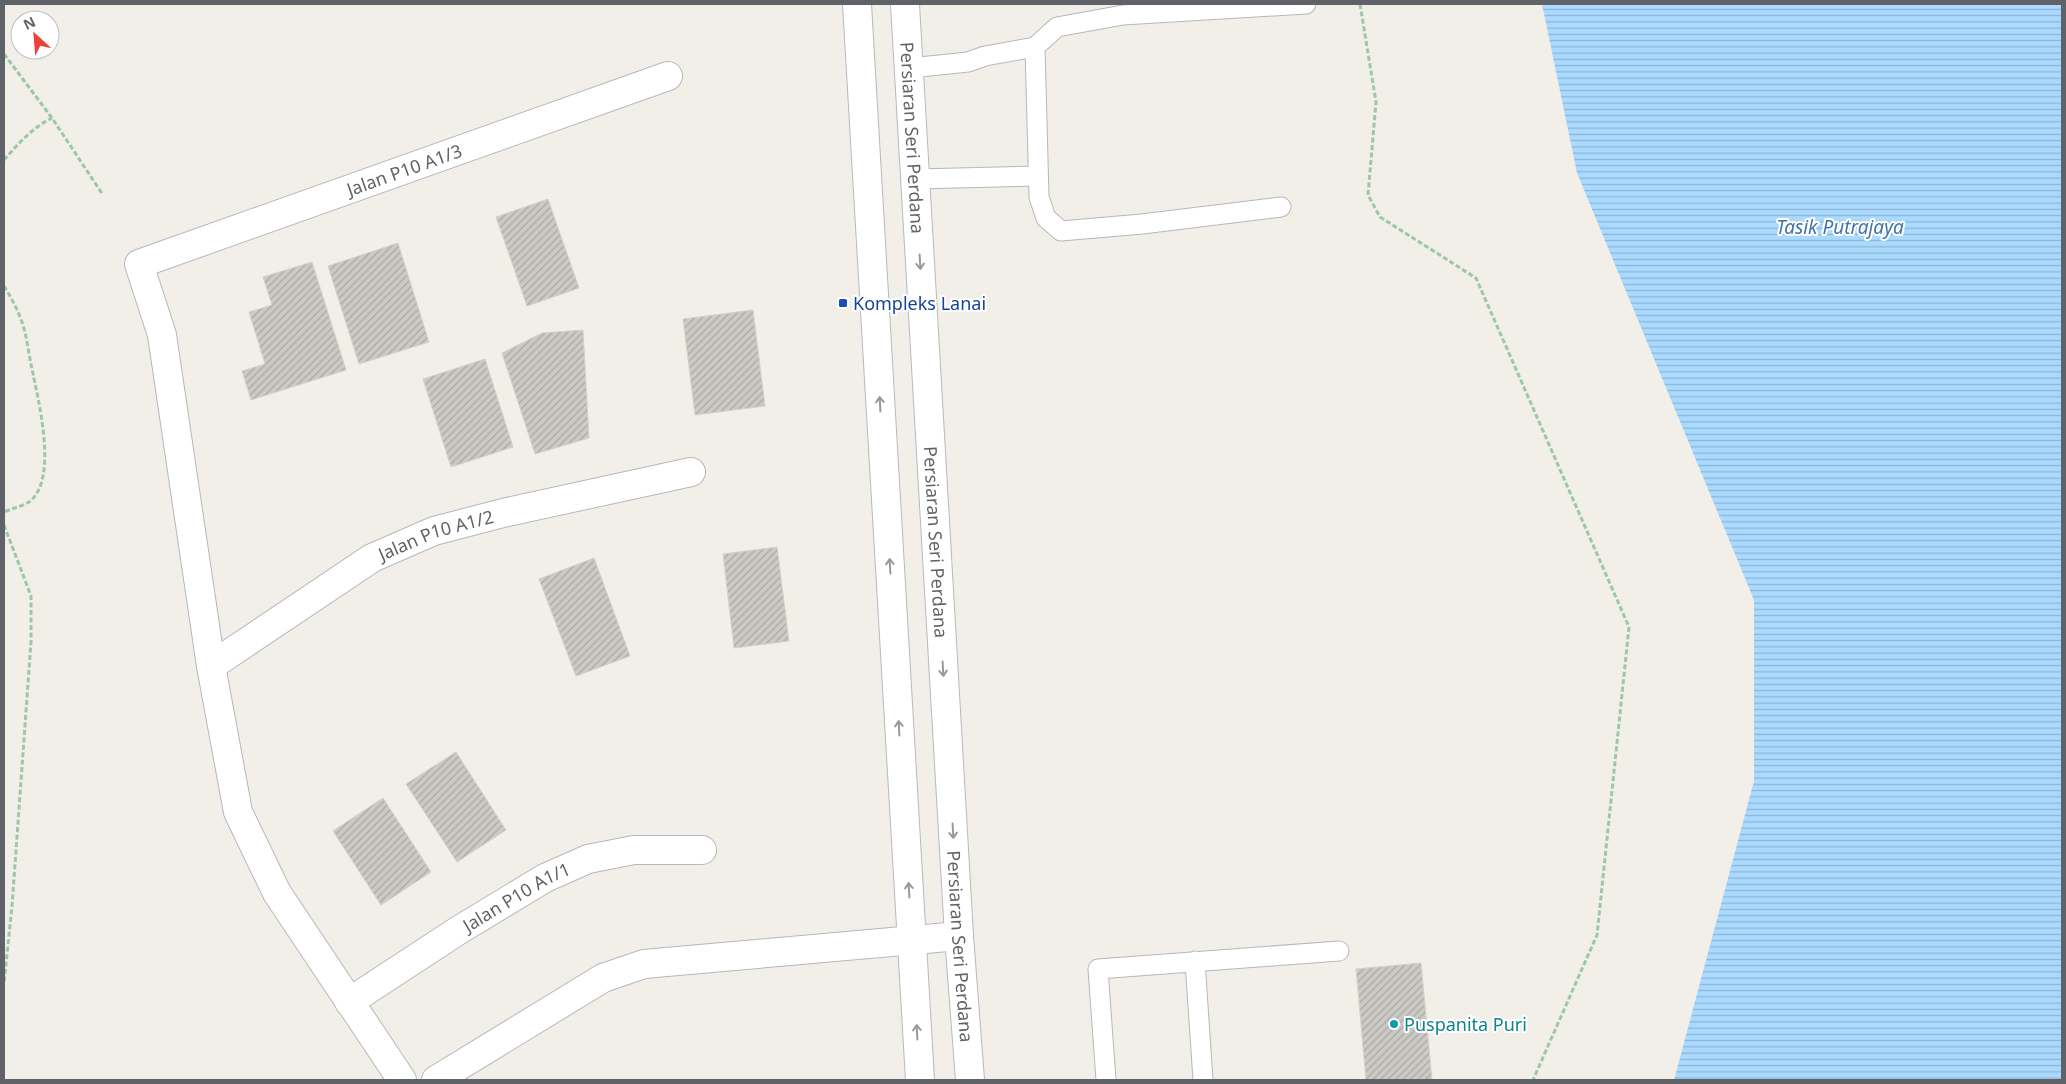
<svg xmlns="http://www.w3.org/2000/svg" width="2066" height="1084" font-family="'Noto Sans',sans-serif">
<style>
.water{fill:url(#water-rules)}
.building{fill:url(#building-hatch);stroke:#d6d1c6}
.lines{fill:none;stroke-linecap:round;stroke-linejoin:round}
.lane-casing{stroke:#b5b8bc;stroke-width:21}
.street-casing{stroke:#b5b8bc;stroke-width:30}
.secondary-casing{stroke:#b6babf;stroke-width:30}
.path{stroke:#9cc7a9;stroke-width:3;stroke-dasharray:5 2.5;stroke-linecap:butt}
.lane{stroke:#fff;stroke-width:19}
.street{stroke:#fff;stroke-width:28}
.secondary{stroke:#fff;stroke-width:28}
.oneway{stroke:#979a9d}
.transit-dot{fill:#1a4fb4;stroke:#fff;stroke-width:2}
.culture-dot{fill:#0f9aa8;stroke:#fff;stroke-width:2}
.labels{text-anchor:middle;dominant-baseline:central;stroke-width:4;stroke-linejoin:round;paint-order:stroke}
.street-label{font-size:18px;fill:#5f6368;stroke:#fff}
.transit-label{font-size:18px;fill:#164399;stroke:#fff;text-anchor:start}
.culture-label{font-size:18px;fill:#0d838f;stroke:#fff;text-anchor:start}
.water-label{font-size:19px;font-style:italic;fill:#4174aa;stroke:#fff}
</style>
<defs>
<pattern id="water-rules" width="6" height="5" patternUnits="userSpaceOnUse" patternTransform="scale(1.25)"><rect width="6" height="5" fill="#aadaff"/><path d="M0 2.5h6" fill="none" stroke="#8eb4d2"/></pattern>
<pattern id="building-hatch" width="6" height="6" patternUnits="userSpaceOnUse" patternTransform="scale(1.25)"><rect width="6" height="6" fill="#cccac5"/><path d="M-1 1l2-2M0 6l6-6M5 7l2-2" fill="none" stroke="#a9a8a4"/></pattern>
</defs>
<rect width="100%" height="100%" fill="#f1efe8"/>
<!-- water -->
<path class="water" d="M1542,4h520v1076h-388l80,-299v-181l-177,-427z"/>
<!-- building -->
<path class="building" d="M548,199l31,89 -52,18 -31,-89z
M398,243l31,99 -70,22 -31,-98z
M312,262l34,108 -95,30 -9,-29 23,-7 -16,-52 23,-7 -9,-28z
M753,310l12,96 -70,9 -12,-96z
M583,330l6,108 -54,16 -33,-101 40,-20z
M485,359l28,88 -62,20 -28,-88z
M777,547l12,94 -55,7 -11,-94z
M594,558l36,98 -54,20 -37,-97z
M456,752l50,78 -49,32 -51,-78z
M383,798l48,74 -50,33 -48,-74z
M1421,963l11,117h-66l-10,-111z"/>
<g class="lines">
<!-- lane casing -->
<g class="lane-casing">
<path id="lane" d="M1035,47l4,150 7,21 15,13 81,-7 139,-17
M910,68l58,-6 17,-6 50,-9 22,-20 66,-12 183,-11
M916,179l122,-3
M1195,961l8,119
M1106,1080l-8,-111 241,-18"/>
</g>
<!-- street casing -->
<g class="street-casing">
<g id="street">
<path id="s1" d="M211,666l161,-108 62,-27 69,-18 188,-41"/>
<path id="s2" d="M349,1002l110,-72 86,-52 43,-19 46,-9h68"/>
<path id="s3" d="M402,1080l-125,-187 -39,-81 -27,-146 -49,-331 -23,-71 529,-188"/>
<path d="M436,1080l167,-102 41,-14 315,-28"/>
</g>
</g>
<!-- secondary casing -->
<g class="secondary-casing">
<g id="secondary">
<path d="M857,4l63,1076"/>
<path id="s4" d="M905,4l54,932 11,144"/>
</g>
</g>
<!-- path -->
<path class="path" d="M1360,4l16,98 -8,93 12,22 96,61 153,349 -32,308 -64,145
M4,54l48,64 51,77
M4,160c13,-15 29,-33 48,-42
M4,286c6,10 12,20 16,31 7,16 8,35 12,52 6,30 27,111 -3,133 -7,4 -18,7 -25,10
M4,525l27,71v46l-19,264 -8,77"/>
<!-- lane -->
<use href="#lane" class="lane"/>
<!-- street -->
<use href="#street" class="street"/>
<!-- secondary -->
<use href="#secondary" class="secondary"/>
</g>
<!-- one-way arrows -->
<defs><path id="oneway-shaft" d="M-6 0H5M1.5-3L5.5 0L1.5 3" fill="none" stroke-width="1.6" stroke-linecap="round" stroke-linejoin="round" transform="scale(1.25)"/></defs>
<g class="oneway">
<use href="#oneway-shaft" transform="translate(920 262) rotate(87)"/>
<use href="#oneway-shaft" transform="translate(880 404) rotate(-93)"/>
<use href="#oneway-shaft" transform="translate(890 566) rotate(-93)"/>
<use href="#oneway-shaft" transform="translate(943 669) rotate(87)"/>
<use href="#oneway-shaft" transform="translate(899 728) rotate(-93)"/>
<use href="#oneway-shaft" transform="translate(953 831) rotate(87)"/>
<use href="#oneway-shaft" transform="translate(909 890) rotate(-93)"/>
<use href="#oneway-shaft" transform="translate(917 1032) rotate(-93)"/>
</g>
<!-- markers -->
<rect class="transit-dot" x="838" y="298" width="10" height="10" rx="2.5"/>
<circle class="culture-dot" cx="1394" cy="1024" r="5"/>
<g class="labels">
<!-- street labels -->
<g class="street-label">
<text stroke="none"><textPath href="#s4" startOffset="134">Persiaran Seri Perdana</textPath></text>
<text stroke="none"><textPath href="#s3" startOffset="1154">Jalan P10 A1/3</textPath></text>
<text stroke="none"><textPath href="#s1" startOffset="262">Jalan P10 A1/2</textPath></text>
<text stroke="none"><textPath href="#s4" startOffset="539">Persiaran Seri Perdana</textPath></text>
<text stroke="none"><textPath href="#s2" startOffset="198">Jalan P10 A1/1</textPath></text>
<text stroke="none"><textPath href="#s4" startOffset="944">Persiaran Seri Perdana</textPath></text>
</g>
<!-- transit labels -->
<g class="transit-label">
<text x="853" y="303">Kompleks Lanai</text>
</g>
<!-- culture labels -->
<g class="culture-label">
<text x="1404" y="1024">Puspanita Puri</text>
</g>
<!-- water labels -->
<g class="water-label">
<text x="1840" y="227">Tasik Putrajaya</text>
</g>
</g>
<!-- border -->
<rect width="2066" height="1084" fill="none" stroke="#5f6368" stroke-width="10"/>
<!-- north arrow -->
<g transform="translate(35 35) rotate(334)"><circle r="24" fill="#ffffff" stroke="#bfc1c3"/>
<path d="M0-4L9 19L0 12L-9 19Z" fill="#ea4335"/>
<text y="-8" font-size="14" font-weight="bold" text-anchor="middle" fill="#5f6368">N</text>
</g>
</svg>
